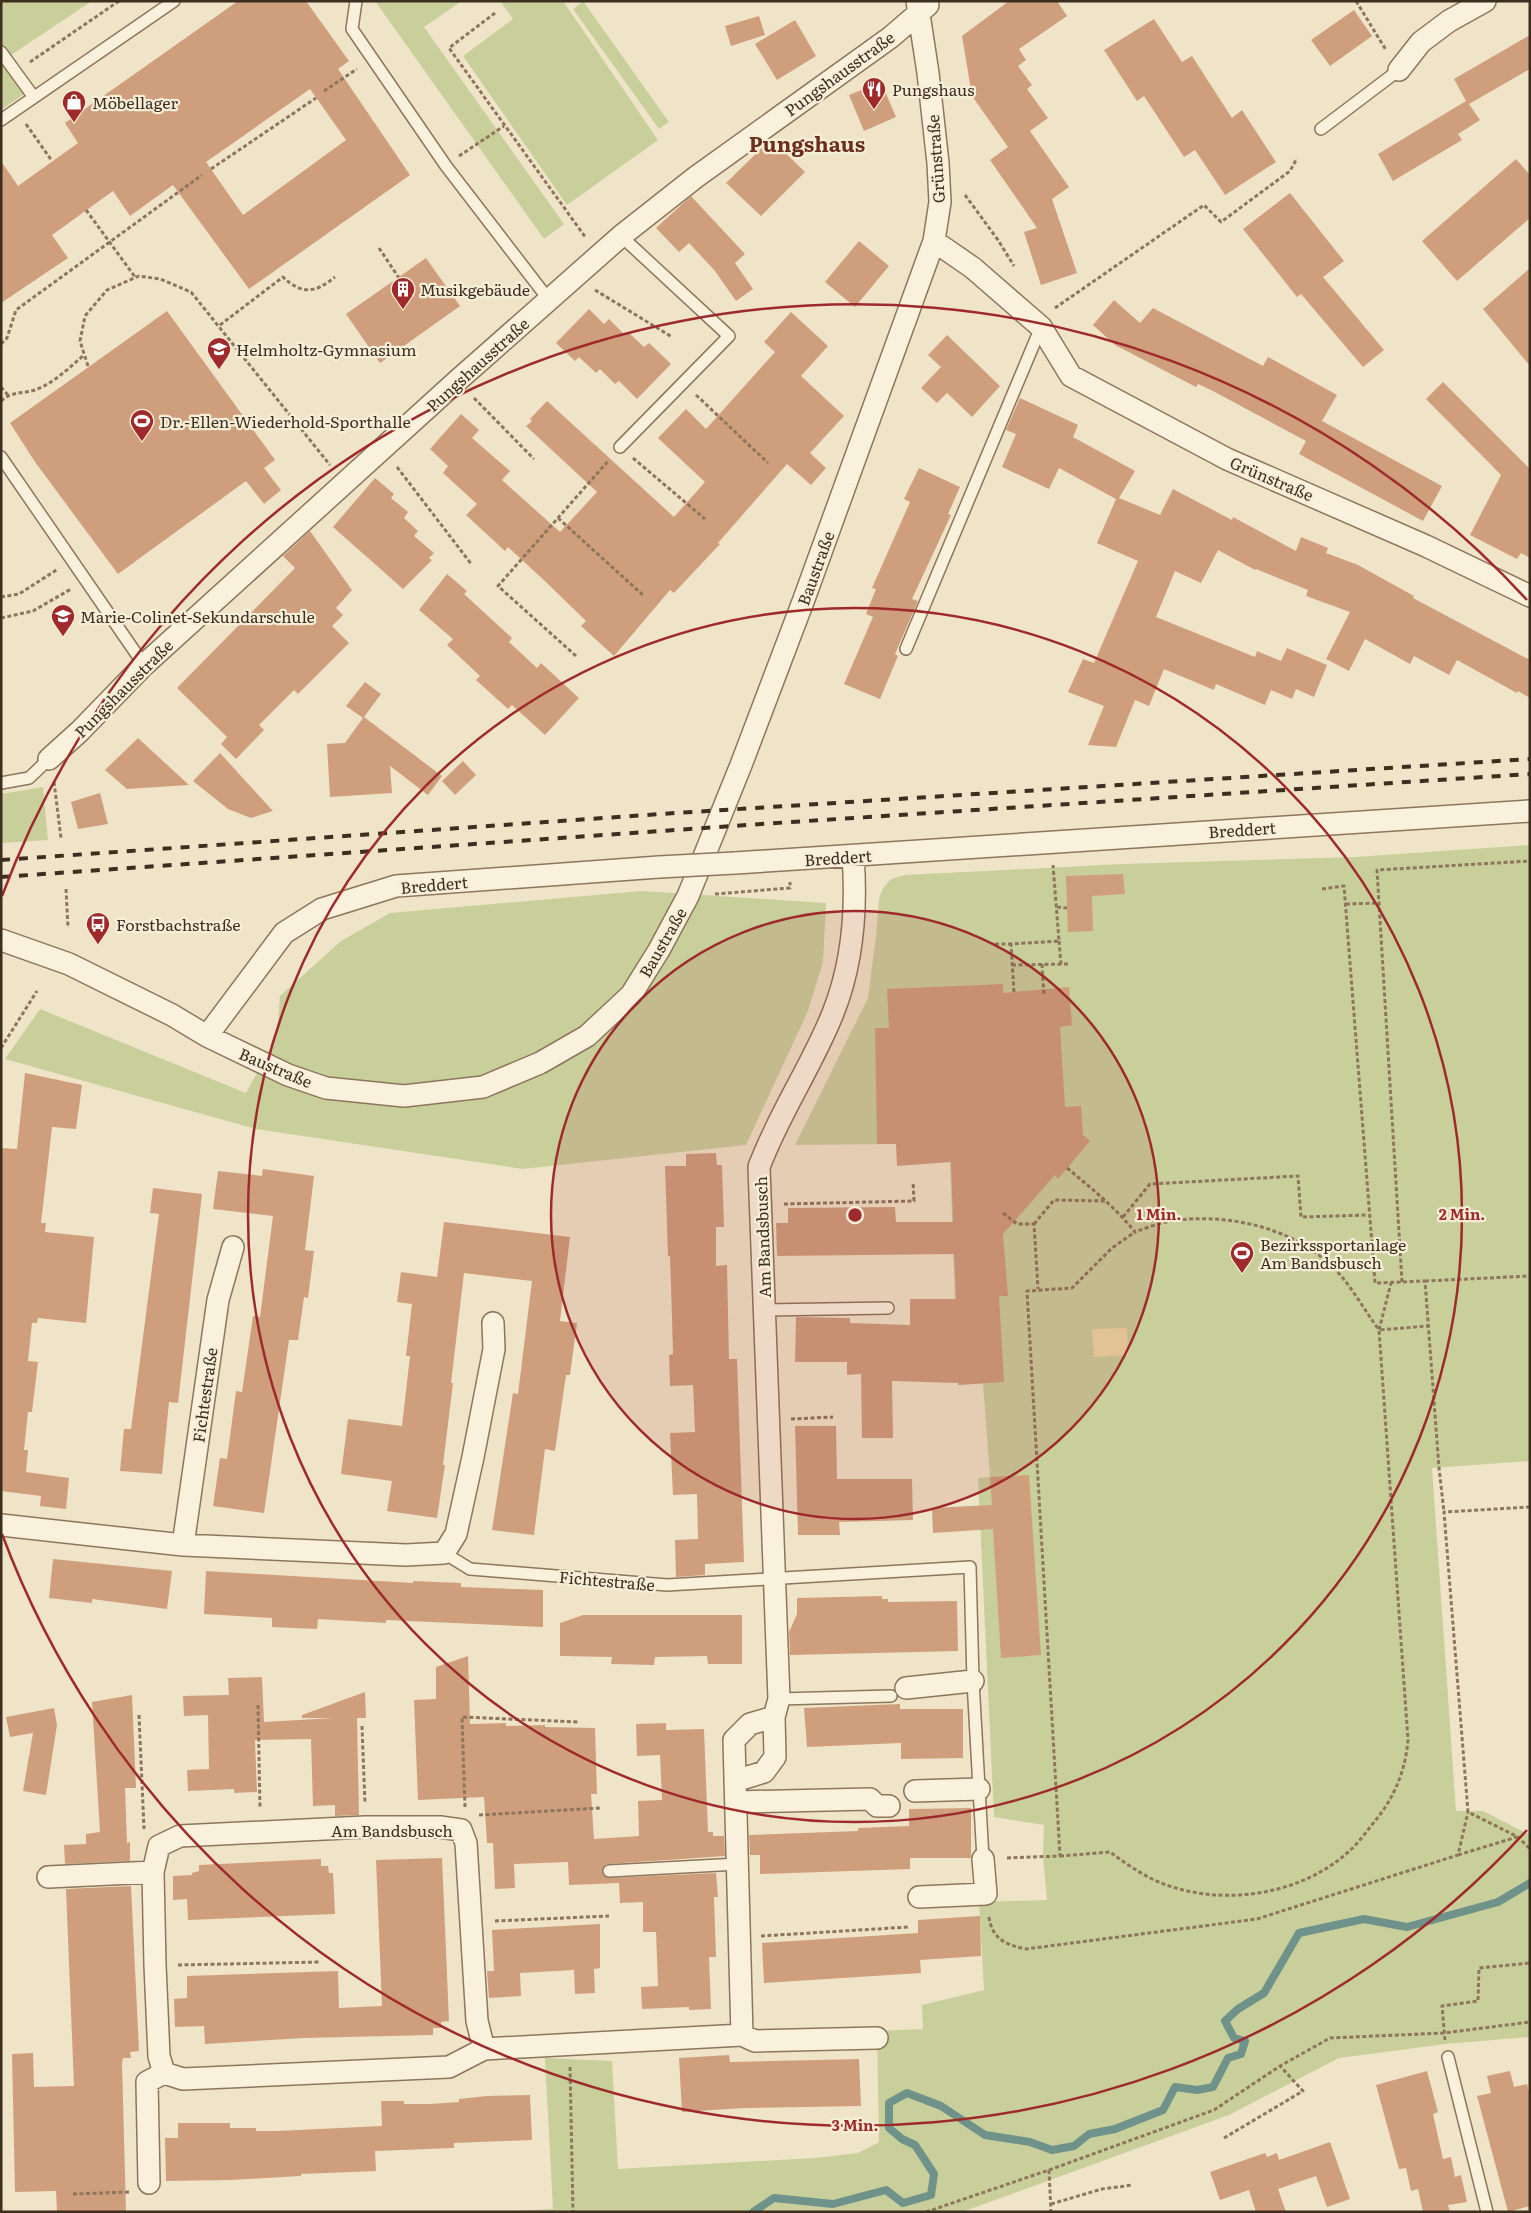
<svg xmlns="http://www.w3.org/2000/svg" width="1531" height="2213" font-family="Literata,serif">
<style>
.green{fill:#c9cf9b}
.sand{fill:#ecd9a5}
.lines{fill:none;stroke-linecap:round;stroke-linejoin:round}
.stream{stroke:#6f938a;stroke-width:8}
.building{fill:#cf9f7d;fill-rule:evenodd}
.lane-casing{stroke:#8d765c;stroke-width:14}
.street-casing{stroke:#8d765c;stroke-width:24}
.path{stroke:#8d765c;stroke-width:3;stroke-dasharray:4 2.5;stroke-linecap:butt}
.lane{stroke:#faf1dc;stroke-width:11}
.street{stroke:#faf1dc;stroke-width:21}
.rail{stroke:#3d2e20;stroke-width:4;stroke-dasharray:9 9;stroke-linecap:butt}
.street-bridge-casing{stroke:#8d765c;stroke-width:24;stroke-linecap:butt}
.street-bridge{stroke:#faf1dc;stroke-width:21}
.ring{fill:none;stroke:#9e2a2b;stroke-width:2.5}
.labels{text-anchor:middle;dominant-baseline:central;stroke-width:4.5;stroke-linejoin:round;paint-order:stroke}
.street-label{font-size:16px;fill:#3d2e20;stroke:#f7eed8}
.poi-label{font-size:16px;fill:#3d2e20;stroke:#f7eed8;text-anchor:start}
.district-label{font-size:21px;font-weight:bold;fill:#6b2e1e;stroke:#f7eed8}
.centre{fill:#9e2a2b;stroke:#f7eed8;stroke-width:2.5}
.ring-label{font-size:15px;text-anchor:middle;font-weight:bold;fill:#9e2a2b;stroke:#f7eed8;stroke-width:4.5;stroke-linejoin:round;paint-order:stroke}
</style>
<rect width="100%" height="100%" fill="#f0e4c8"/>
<!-- green -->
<path class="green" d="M1,1h91l-81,54 22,33 -32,22z
M375,1h87l-38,26 140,197 -20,15z
M500,1h63l95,139 -91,65 -104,-149 50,-37z
M583,1l86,121 -10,7 -86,-120z
M43,787l5,53 -47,3v-49z
M1530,845v616l-98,7 24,343h27l47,24v202l-84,7 -107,14 -110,57 -267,97h-467l58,-3 -8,-151 67,3 6,108 197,-11 43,-5 21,-11 -2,-111 46,-2 -1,-24 62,-15 -5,-88 68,-2 -4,-43 1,-32 -50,-8 -16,-339 12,-1 -7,-94 -25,2 -8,-223 -54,-18 -101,1 73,-147 8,-62 3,-37 4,-11 8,-9 14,-4 218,-11 232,-7z
M642,891l184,12 -3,59 -15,49 -62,134 -223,24 -267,-40 -251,-70 35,-50 206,84 31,-57 3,-40 61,-55 49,-28z"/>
<!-- sand -->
<path class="sand" d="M1127,1328l1,27 -34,2 -2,-28z"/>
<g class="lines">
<!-- stream -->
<path class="stream" d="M753,2212l21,-14 59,6 53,-14 17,13 28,-8 3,-21 -19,-29 -13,-6 -13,-11v-25l18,-10 34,13 44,29 45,7 22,8 22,-4 15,-12 26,-5 48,-19 12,-23 22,3 16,-3 15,-29 13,-4 4,-13 -11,-3 -9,-17 13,-12 26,-16 35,-60 65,-14 43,8 91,-25 32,-19"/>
</g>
<!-- building -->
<path class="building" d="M238,1h68l43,60 -11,8 72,106 -161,114 -76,-104 -43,31 -17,-25 -61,44 16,23 -67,45v-142l17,25 60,-43 -13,-20zM310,89l36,51 -103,75 -37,-53z
M1009,1h48l10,15 -48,33 7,11 -8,6 14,19 -5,4 21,29 -18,13 39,56 -17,12 25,74 -36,12 -17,-53 13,-4 -47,-68 18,-13 -36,-51 -10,-60z
M1354,10l18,26 -42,30 -19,-26z
M759,16l6,19 -34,11 -6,-20z
M1154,19l28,43 10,-6 40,62 10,-8 34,52 -51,33 -30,-45 -11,7 -40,-61 -7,5 -33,-51z
M795,20l21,36 -39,24 -22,-36z
M1530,35v34l-61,35 11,16 -22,14 4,6 -69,41 -15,-27 88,-53 -12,-22z
M881,82l15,35 -32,14 -15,-36z
M771,139l34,33 -44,44 -35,-33z
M1516,159l14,16v43l-73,63 -35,-40z
M1290,193l54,68 -21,16 61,73 -21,17 -62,-73 -4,3 -54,-68z
M691,196l54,58 -10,9 18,26 -17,12 -21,-30 -26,-28 -10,9 -23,-24z
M859,241l30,25 -34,41 -30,-25z
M426,258l34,48 -80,57 -34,-49z
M1530,268v98l-47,-57z
M1114,300l26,23 13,-15 110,58 5,-9 69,38 -15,26 120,65 -19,35 -124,-67 7,-13 -93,-50 -15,-7 -2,3 -81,-42 -22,-20z
M589,309l15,15 5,-5 16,16 3,-3 16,15 5,-4 22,21 -34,35 -18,-18 -4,3 -15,-15 -4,4 -17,-16 -4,4 -19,-18z
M167,311l108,149 -11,8 17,22 -17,14 -18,-23 -128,93 -83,-112 -25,-39z
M791,312l37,34 -27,30 43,40 -34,37 16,15 -15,17 -24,-21 -69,79 2,1 -46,49 -4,-3 -56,66 -33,-30 5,-5 -38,-37 -40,-37 -3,4 -39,-36 11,-11 -34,-31 5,-7 -18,-17 31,-35 18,16 -7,8 38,33 -8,9 58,52 37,-40 -71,-66 6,-5 -2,-2 17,-18 127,116 31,-35 -47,-44 28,-29 20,20 69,-77 -11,-10z
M947,335l53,51 -28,31 -25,-24 -10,10 -16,-15 20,-21 -13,-12z
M1443,382l87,87v89l-9,-5 -4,6 -47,-24 31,-60 -75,-76z
M1020,398l58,27 -5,12 62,34 -16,27 41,17 13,-26 59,31 1,-3 63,34 5,-14 27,11 -2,5 32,12 56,31 -1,2 117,62v38l-12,-7 -1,2 -60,-33 -8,15 -35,-19 -4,8 -45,-25 -16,32 -23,-12 24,-47 -44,-16 2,-6 -52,-21 -1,1 -37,-20 -17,33 -26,-12 -19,46 99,40 2,-6 24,10 6,-13 40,17 -13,32 -18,-8 -4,10 -21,-9 -6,15 -49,-21 -2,6 -50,-21 -15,37 -14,-6 -19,47 -28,-2 16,-39 -36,-14 15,-33 11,4 44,-102 -41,-18 19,-44 -57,-31 -10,21 -47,-22 14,-33 -10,-4z
M919,468l41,19 -12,27 3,1 -39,84 6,2 -23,53 3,2 -18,43 -36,-15 29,-67 -7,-3 10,-25 -4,-1 38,-86 -6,-3z
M375,478l19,16 -3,4 17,14 -4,6 14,13 -4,5 20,17 -5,5 3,2 -29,29 -70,-62z
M310,531l42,59 -16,18 7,7 -11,11 17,17 -51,51 -4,-4 -35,35 5,5 -28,29 -15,-15 6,-7 -50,-49 118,-120 -12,-12z
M447,574l20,17 -3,3 48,44 -3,4 28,26 4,-5 38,35 -34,37 -33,-30 -4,4 -32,-29 4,-4 -33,-31 6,-6 -34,-29z
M365,682l16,12 -17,23 78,59 -14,19 -38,-29 2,27 -62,4 -3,-53 18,-1 18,-25 -17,-12z
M138,738l51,47 -62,4 -22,-19z
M220,753l53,58 -22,7 -23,-9 -35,-28z
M463,761l13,14 -21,20 -13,-14z
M100,793l8,31 -30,5 -7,-27z
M1123,874l2,20 -33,2 1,35 -25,1 -2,-56z
M1003,984v9l66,-6 3,38 -12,2 5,80 16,-1 2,29 7,6 -32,38 -3,-4 -52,59 5,62h-9l5,86 -46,3v-2l-66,-2 1,57h-31l-1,-64 -14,1v-13h-52l1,-45 54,1v5l60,2v-26h46l-2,-45 -177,2 -1,-33h12v-15l107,-1 1,15h57l-2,-60 -54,4 -1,-22h-19l-2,-116h14l-2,-39z
M25,1073l57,12 -6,44 -24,-2 -11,96h5l-1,9 49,5 -8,86 -48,-5 -1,5h-5l-4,38 10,1 -6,50h-4l-4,38h4l-2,22 43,6 -3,31 -26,-3 1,-10 -40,-5v-343l16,1z
M716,1153l1,12h5l2,62h-8v39l11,-1 2,94h8l7,203 -39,2v11l-29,2 -1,-37 23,-1 -1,-45 -24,1 -3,-62 25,-1 -1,-24 -1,-23 -23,1 -1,-31 4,-1 -1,-37 -2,-61h-2l-3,-90h21v-12z
M263,1169l51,7 -9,74 9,1 -6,47 -4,-1 -6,43h-9l-25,173 -51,-7 7,-48 7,1 9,-68 6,1 11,-76 7,1 13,-101 -60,-7 5,-38 44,5z
M153,1188l49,6 -24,209 -9,-1 -7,72 -42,-3 4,-42h7l28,-215 -9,-1z
M444,1222l126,15 -10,84 17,2 -7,52h-4l-11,76 -10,-2 -11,86 -42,-5 21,-137 5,1 14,-113 -68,-8 -13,110h2l-10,82h2l-8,53 -50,-7 5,-30 -51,-7 7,-55 54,7 8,-70h-4l6,-52 -15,-2 4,-30 36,5z
M795,1426h41l1,53h75l1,41 -74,2 1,13h-42z
M1029,1475l12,180 -40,3 -8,-129 -60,4 -1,-25 60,-3 -2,-28z
M53,1559l119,12 -5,38 -75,-10v4l-43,-5z
M206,1571l207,12v-2l48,2v4l82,3v37l-157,-7v3l-68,-4 -1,10 -45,-2v-9l-68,-4z
M882,1596v3h6v3l69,-1 1,50 -168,4 -1,-23 8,-18v-16z
M583,1615h159v49h-34l-1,-8 -52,1 -1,8 -43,-1 1,-7 -52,-1v-33z
M468,1656l2,68 36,-1v3l39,-1v2l50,1 2,66h-6l3,45 45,-3 -1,-35 24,-1 -2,-45 -23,1 -1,-32 30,-1v7l38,-1 4,103h5v4h11l1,20 -116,8 -4,1 -3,6 1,4 6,3 107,-5 2,24h-4l2,60h-7l2,52 -22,1v-3l-47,2 -1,-22 17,-1 -2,-54h-13v-30l-23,1 -1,-20 -50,2 -1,-23 -54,2 1,24 -20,1 -2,-46h-6l-3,-46 -66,3 -4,-100 22,-1v-32z
M262,1677l2,45 70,-4h-32v-3l63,-23 1,26h-9l2,97 -24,1v-11l-22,1 -2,-67 -56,1 2,52 -23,1v-4l-46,2 -1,-21 22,-1 -1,-54 -24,1 -1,-20 46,-1 -1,-17z
M132,1695l4,93h-11l2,55 3,-1v19l-65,3 -1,-19 22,-1v-10l14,-2 -8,-130z
M900,1704v5h63v49l-62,1v-16l-94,4 -3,-39z
M54,1708l3,17 -11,70 -23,-4 10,-58 -23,4 -4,-20z
M971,1808v50h-61v11l-150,5v-19h-10l-1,-20 109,-4v-3l51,-2v-17z
M442,1858l7,163 -8,1v6h-8v7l-129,3 -99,6 -1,-18 -29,1 -1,-28 13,-1v-22l151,-5 1,37 43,-2 -6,-146z
M321,1859v7h7l1,7h4l2,41 -147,6 -1,-21 -14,1v-24l19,-1v-2l7,-2v-6z
M131,1886l8,165 -9,1 1,6h-8l-1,5 4,149h-69l-1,-21 -41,1 -3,-138 21,-1 1,34 40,-1 -8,-197z
M980,1916l1,40 -61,4 1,13 -157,10 -2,-40 156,-10v-13z
M600,1924v44l-6,1 1,24 -20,1 -1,-24 -54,3 1,23 -32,2 -2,-27h7l-2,-41z
M729,2055l1,7 129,-3 2,47 -117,2 -62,4 -3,-54z
M1427,2071l11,41 -5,2 10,45 8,-2 4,20 6,-2 6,27 -19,3 2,7h-27l-5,-23 -7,2 -5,-23 -7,1 -23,-84z
M1510,2071l4,16 13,-3 3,12v110l-22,6 -31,-116 14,-3 -4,-17z
M530,2095l2,45 -78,3v5l-79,3 1,20 -75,3v2l-70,4 -65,1 -1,-43h13v-15h52v5h26v3h21l105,-5 -1,-25h23v3h26l29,-2v-3l28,-3z
M1330,2142l20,57 -23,8 -11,-31 -38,13 8,23h-30l-7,-22 -29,10 -10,-28 55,-19 2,4 10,-4 2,7z"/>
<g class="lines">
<!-- lane casing -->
<g class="lane-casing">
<path id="lane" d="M356,1l-4,28 94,137 103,134
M1,52l32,44
M1,120l173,-119
M1321,129l78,-59
M620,447l109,-111 -108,-100
M1,457l143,208
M906,649l135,-322
M1,783l28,-5 20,-19
M765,1310l123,-2
M444,1553l26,16 197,16 303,-18 3,114 10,178
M779,1699l112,-3
M609,1871l129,-7
M1448,2057l39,155"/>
</g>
<!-- street casing -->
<g class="street-casing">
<path id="street" d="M1399,70l22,-28 28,-21 36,-20
M934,241l39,27 68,59 30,49 156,83 199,87 104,50
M49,759l31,-28 64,-66 313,-284 164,-145 75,-59 195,-140 37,-32
M735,863l795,-52
M1,940l68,24 103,51 35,21 81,39 38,13 78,8 79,-9 57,-24 47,-27 44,-41 28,-45 29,-54 53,-131 63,-166 130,-358 6,-39 -2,-39 -10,-90 -11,-72
M207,1036l77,-103 38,-24 74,-23 263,-19
M1,1525l182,20 223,10 38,-2 12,-19 17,-77 21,-108 -1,-26
M183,1545l35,-245 15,-53
M906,1688l67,-7
M735,1781l29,-9 11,-15 -1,-40 5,-18 -20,-532c20,-54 53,-101 74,-154 20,-50 24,-104 20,-157
M915,1791l64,-2
M736,1802l134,-3 7,7h12
M48,1877l105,-5
M919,1897l67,-3 -3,-35
M742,2035l13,6 122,-3
M484,2049l-7,-28 -11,-178 -5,-13 -21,-3h-75l-185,9 -21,10 -6,26 2,93 4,91 5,17 19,6 266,-12 35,-18 258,-14 -8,-295 16,-16 24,-7
M149,2183l-2,-101 17,-9"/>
</g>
<!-- path -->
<path class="path" d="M1356,1l30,49
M495,13l-46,35 137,190
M30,62l89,-61
M324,91l33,-22
M26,124l26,37
M459,156l45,-30
M211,169l105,-71
M965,195l33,45 16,26
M86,210l49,67
M379,248l20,30
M595,290l77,47
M1055,308l149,-103 17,17 69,-51 7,-13
M220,325l63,-48c19,18 32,16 52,0
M1,344l6,-6 9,-28 186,-135
M88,366l-8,-25 5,-25 22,-26 32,-14 21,3 31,13 139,173
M1,387l7,8
M696,395l72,68
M474,398l60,61
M1,401c11,-10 22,-7 34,-11 19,-7 34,-22 49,-35
M633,458l72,61
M397,467l75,98
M558,518l86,78
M1,597l18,-3 39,-25
M1,618l32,-7 38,-22
M576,656l-78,-70 111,-126
M54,782l7,56
M66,889l2,39
M1322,889l22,-3 31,397 50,-2 14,187 5,44
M715,894l75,-6v-6
M1346,904l34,-1
M1057,907l10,1
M1059,941l2,23
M995,944h16
M1042,964l2,32
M1012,965l56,-1
M1014,992l-3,-48 48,-3 -6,-76
M1,1048l36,-57
M1067,1168c24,20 48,39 68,64 11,-4 24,-9 36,-11 59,-9 131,8 171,56 13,16 24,35 37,53l12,-47
M784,1204l130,-3 -1,-19
M1003,1213l14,11h17l4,65
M1123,1217l27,-33 148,-8 3,41 67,-2
M1034,1224l20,-24 53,1
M1425,1281l105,-5
M1402,1282l-25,-412 153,-9
M791,1419l42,-2
M1530,1507l-86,5 24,300 50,25 12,12
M258,1705l2,104
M139,1715l5,114
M362,1726l3,78
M465,1807l-3,-90 117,5
M479,1815l121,-7
M1458,1855l59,-18
M1060,1856l50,-4c15,11 32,23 49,30 57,24 132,15 181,-23 12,-9 22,-21 31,-33 22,-26 34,-52 37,-86l-29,-410 48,-4
M1007,1858l53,-2 -33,-565 45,-3 40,-40 23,-16
M989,1917c3,22 17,28 37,32l231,-30 201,-64 10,-43
M495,1921l114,-5
M761,1936l148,-9
M178,1965l142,-3
M1445,2040l-3,-34 36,-5 1,-33 51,-5
M570,2067l3,145
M1224,2138l79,-47 -23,-25
M1049,2170l2,42
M73,2194l56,-2
M1051,2204l51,-15 31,-4
M926,2212l123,-42 165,-60 66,-44 50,-28 114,-5 86,-11"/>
<!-- lane -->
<use href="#lane" class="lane"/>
<!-- street -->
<use href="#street" class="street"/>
<!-- rail -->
<path class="rail" d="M1,860l675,-47 854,-54
M1,877l760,-53 769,-50"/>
<!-- street-bridge casing -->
<g class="street-bridge-casing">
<path id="street-bridge" d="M659,867l76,-4"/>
</g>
<!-- street-bridge -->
<use href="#street-bridge" class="street-bridge"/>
</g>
<!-- distance rings -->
<circle cx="855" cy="1215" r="304" fill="#9e2a2b" fill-opacity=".12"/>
<g class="ring">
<circle cx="855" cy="1215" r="304"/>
<circle cx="855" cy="1215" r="607"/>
<path d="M1527 1830A911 911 0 0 1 2 1534M2 896A911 911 0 0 1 1527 600"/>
</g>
<!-- icons -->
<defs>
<g id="restaurant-pin" transform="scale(1.25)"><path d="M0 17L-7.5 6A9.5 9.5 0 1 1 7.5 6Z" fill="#9e2a2b" stroke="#f7eed8"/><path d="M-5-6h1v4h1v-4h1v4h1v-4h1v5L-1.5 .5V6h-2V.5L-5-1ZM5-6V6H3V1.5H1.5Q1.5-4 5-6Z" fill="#fff"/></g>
<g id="shop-pin" transform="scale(1.25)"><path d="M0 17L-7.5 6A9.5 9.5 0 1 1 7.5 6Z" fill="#9e2a2b" stroke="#f7eed8"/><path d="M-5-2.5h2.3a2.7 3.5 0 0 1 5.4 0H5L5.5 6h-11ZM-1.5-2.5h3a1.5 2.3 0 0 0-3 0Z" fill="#fff"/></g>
<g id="building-pin" transform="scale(1.25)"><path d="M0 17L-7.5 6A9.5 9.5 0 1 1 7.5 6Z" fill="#9e2a2b" stroke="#f7eed8"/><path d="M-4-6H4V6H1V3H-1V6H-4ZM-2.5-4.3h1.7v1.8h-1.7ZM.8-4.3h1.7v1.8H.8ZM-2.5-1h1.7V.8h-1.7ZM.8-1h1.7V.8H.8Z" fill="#fff"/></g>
<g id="school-pin" transform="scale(1.25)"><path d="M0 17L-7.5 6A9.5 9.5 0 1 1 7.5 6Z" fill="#9e2a2b" stroke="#f7eed8"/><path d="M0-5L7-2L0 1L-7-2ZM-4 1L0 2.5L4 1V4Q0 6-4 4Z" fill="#fff"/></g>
<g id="stadium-pin" transform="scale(1.25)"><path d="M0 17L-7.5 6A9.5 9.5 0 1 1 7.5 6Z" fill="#9e2a2b" stroke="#f7eed8"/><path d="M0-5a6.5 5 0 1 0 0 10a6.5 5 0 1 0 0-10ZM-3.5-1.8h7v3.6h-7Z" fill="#fff"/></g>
<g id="bus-pin" transform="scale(1.25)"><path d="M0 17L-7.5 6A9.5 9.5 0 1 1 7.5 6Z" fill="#9e2a2b" stroke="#f7eed8"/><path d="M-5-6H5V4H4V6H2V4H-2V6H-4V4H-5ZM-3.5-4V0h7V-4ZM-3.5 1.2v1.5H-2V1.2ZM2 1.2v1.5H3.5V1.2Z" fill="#fff"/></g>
</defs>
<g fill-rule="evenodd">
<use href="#restaurant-pin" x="874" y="89"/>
<use href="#shop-pin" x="74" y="102"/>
<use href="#building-pin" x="403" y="289"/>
<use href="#school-pin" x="219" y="349"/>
<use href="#stadium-pin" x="142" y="421"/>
<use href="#school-pin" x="63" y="616"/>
<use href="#bus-pin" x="98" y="924"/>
<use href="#stadium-pin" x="1242" y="1253"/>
</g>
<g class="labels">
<!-- street labels -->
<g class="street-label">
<text transform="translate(839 73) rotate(-36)">Pungshausstraße</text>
<text transform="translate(935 159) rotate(-94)">Grünstraße</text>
<text transform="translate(477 364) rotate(-42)">Pungshausstraße</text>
<text transform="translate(1272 478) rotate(23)">Grünstraße</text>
<text transform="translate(815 568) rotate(-70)">Baustraße</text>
<text transform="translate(123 688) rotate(-45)">Pungshausstraße</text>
<text transform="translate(1242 829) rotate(-4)">Breddert</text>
<text transform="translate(838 857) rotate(-4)">Breddert</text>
<text transform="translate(434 884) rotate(-5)">Breddert</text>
<text transform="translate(662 942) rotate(-60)">Baustraße</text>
<text transform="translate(276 1067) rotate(23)">Baustraße</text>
<text transform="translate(762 1237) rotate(-92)">Am Bandsbusch</text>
<text transform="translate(204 1395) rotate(-82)">Fichtestraße</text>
<text transform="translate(607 1580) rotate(5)">Fichtestraße</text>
<text x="392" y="1830">Am Bandsbusch</text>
</g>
<!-- poi labels -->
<g class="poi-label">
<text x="892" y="89">Pungshaus</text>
<text x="92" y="102">Möbellager</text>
<text x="420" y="289">Musikgebäude</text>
<text x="236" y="349">Helmholtz-Gymnasium</text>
<text x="160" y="421">Dr.-Ellen-Wiederhold-Sporthalle</text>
<text x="80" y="616">Marie-Colinet-Sekundarschule</text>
<text x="116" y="924">Forstbachstraße</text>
<text x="1260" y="1244">Bezirkssportanlage<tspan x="1260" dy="18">Am Bandsbusch</tspan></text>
</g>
<!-- district labels -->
<g class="district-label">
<text x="807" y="142">Pungshaus</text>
</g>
</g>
<circle cx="855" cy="1215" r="8" class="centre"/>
<g class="ring-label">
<text x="1159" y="1220">1 Min.</text>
<text x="1462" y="1220">2 Min.</text>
<text x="855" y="2131">3 Min.</text>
</g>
<!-- border -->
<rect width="1531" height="2213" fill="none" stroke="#3d2e20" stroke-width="5"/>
</svg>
